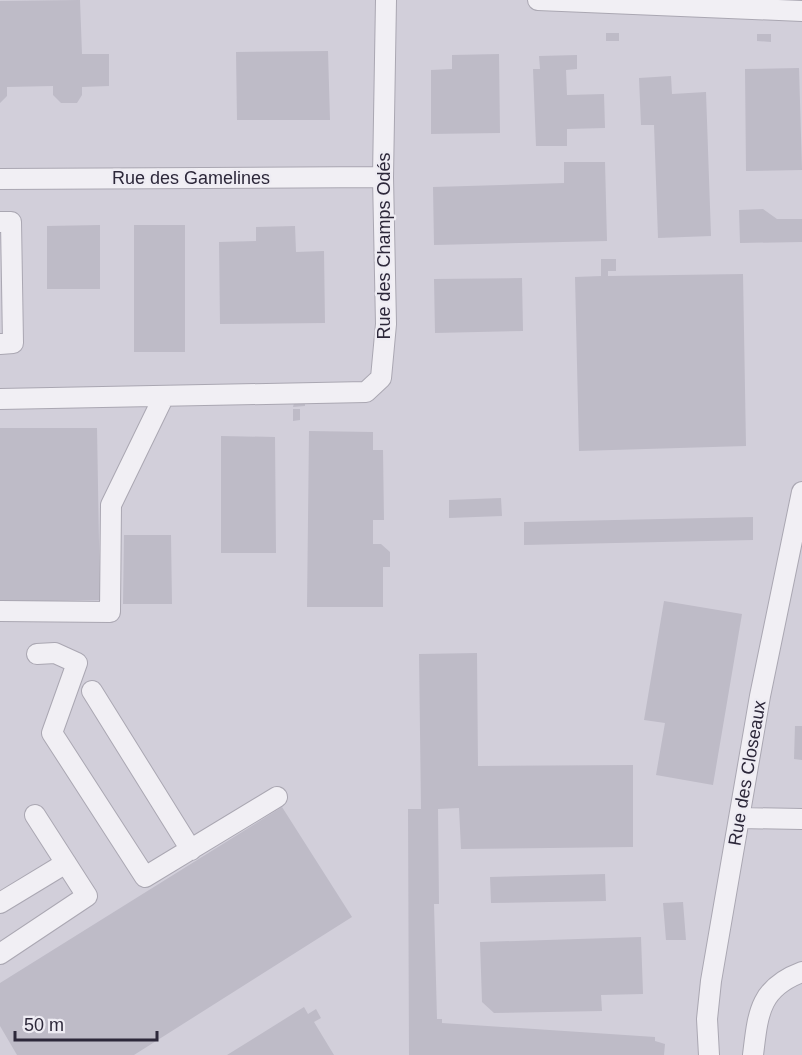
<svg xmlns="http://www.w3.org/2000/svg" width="802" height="1055" font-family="Arial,sans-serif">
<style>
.built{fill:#d2cfda}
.building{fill:#bebbc7}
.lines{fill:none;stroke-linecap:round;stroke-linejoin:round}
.minor-casing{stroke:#aaa7b2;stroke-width:22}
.minor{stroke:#f1eff4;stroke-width:20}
.labels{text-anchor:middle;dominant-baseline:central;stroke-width:4.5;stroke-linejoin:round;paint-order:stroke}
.street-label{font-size:18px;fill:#2d283a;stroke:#eeecf3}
</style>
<rect width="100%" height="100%" fill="#dfdde5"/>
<!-- built -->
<path class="built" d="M0,0h802v1055h-802z"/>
<!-- building -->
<path class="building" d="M80,0l2,54h27v32l-27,1v8l-5,8h-16l-8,-8v-9l-46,1v9l-7,7v-102z
M606,33h13v8h-13z
M757,34h14v8l-14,-1z
M328,51l2,69h-93l-1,-68z
M499,54l1,79 -69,1v-64l21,-1v-14z
M577,55v14l-11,1 1,25 37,-1 1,34 -38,1v17h-31l-3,-77h7l-1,-13z
M799,68l3,102 -56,1 -1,-102z
M671,76l1,18 34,-2 5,144 -53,2 -4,-113h-13l-2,-47z
M564,162h41l2,79 -173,4 -1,-58 131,-4z
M763,209l14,10h25v23l-62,1 -1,-33z
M100,225v64h-53v-63z
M134,225h51v127h-51z
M295,226l1,26 28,-1 1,72 -105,1 -1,-82 37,-1v-14z
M601,259h15v12h-8v5l135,-2 3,172 -167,5 -4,-174 26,-1z
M522,278l1,53 -88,2 -1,-54z
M294,403h11v3l-12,1z
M293,409h7v11l-7,1z
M0,428h97l3,172 -100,2z
M309,431l64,1v18h10l1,70h-11v24h8l9,8v15h-7v40h-76z
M221,436l54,1 1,116h-55z
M501,498l1,18 -53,2v-18z
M753,517v23l-229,5v-23z
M124,535h47l1,69h-49z
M664,601l78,13 -29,171 -57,-10 9,-52 -21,-3z
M477,653l1,113 155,-1v82l-172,2 -2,-41 -21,1 1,95h-5l3,115h5v4l213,14v4l10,3 -1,11h-255l-1,-246h13l-2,-155z
M795,726h7v34l-8,-1z
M282,807l70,110 -218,138h-117l-17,-29v-43z
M605,874l1,27 -115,2 -1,-26z
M683,902l3,38h-20l-3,-37z
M641,937l2,57 -42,1 1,16 -108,2 -12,-11 -2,-60z
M304,1007l4,7 8,-5 5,9 -7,4 20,33h-107z"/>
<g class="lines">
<!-- minor casing -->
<g class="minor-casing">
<path id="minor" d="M538,0l264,11
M0,179l383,-2
M0,222h11l2,121 -13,1
M0,399l366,-7 15,-14 5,-54 -3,-147 3,-177
M0,611l110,1 1,-107 53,-109
M37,654l18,-1 22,10 -25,70 93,144 132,-80
M92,691l99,159
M739,818l63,1
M0,903l66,-40
M0,954l87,-58 -52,-81
M709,1055l-2,-36 4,-38 49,-285 42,-204
M753,1055c5,-41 6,-67 49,-83"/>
</g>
<!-- minor -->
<use href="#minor" class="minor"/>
</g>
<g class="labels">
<!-- street labels -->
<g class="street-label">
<text x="191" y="178">Rue des Gamelines</text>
<text transform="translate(384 246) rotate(-90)">Rue des Champs Odés</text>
<text transform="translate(747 773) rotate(-80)">Rue des Closeaux</text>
</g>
</g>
<!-- scale -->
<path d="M15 1031v9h142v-9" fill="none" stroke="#2d283a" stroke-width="3"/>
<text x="24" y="1031" font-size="18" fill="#2d283a" stroke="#eeecf3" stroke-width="4.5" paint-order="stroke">50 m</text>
</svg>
